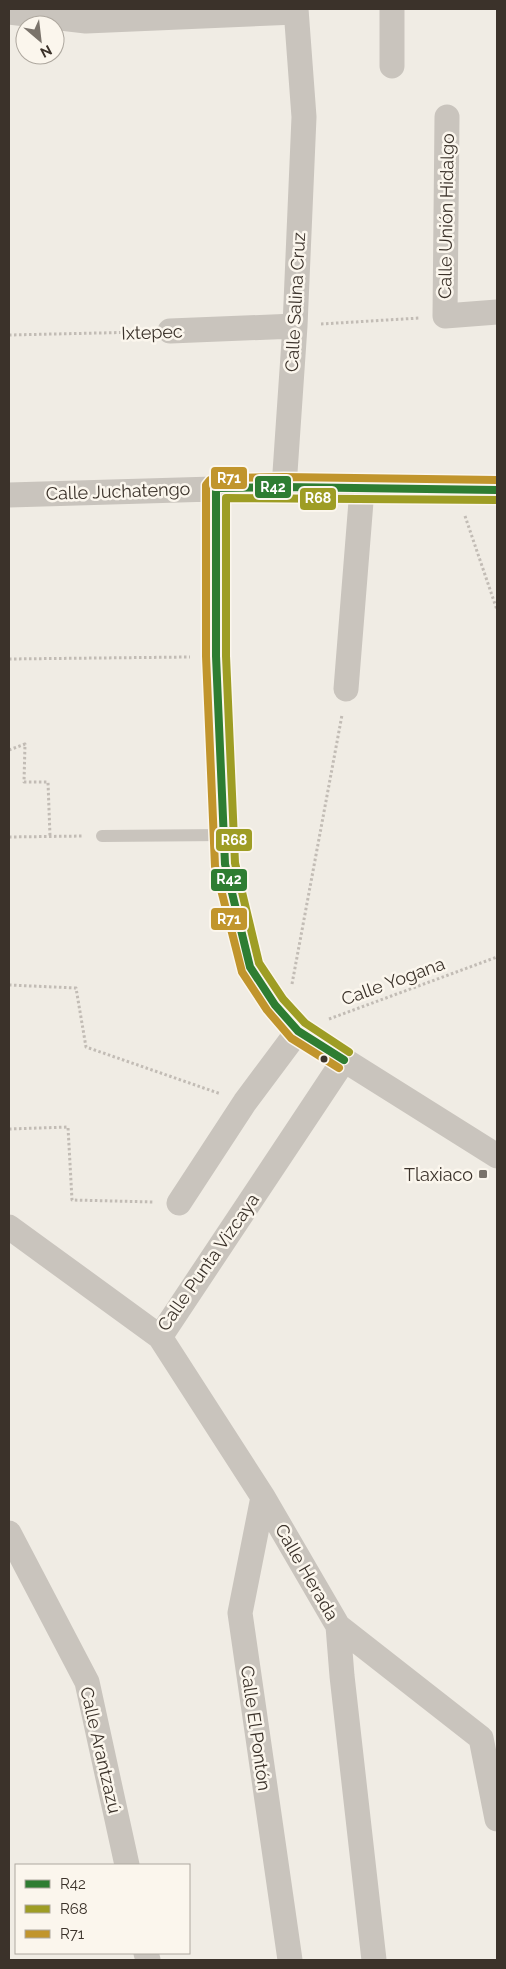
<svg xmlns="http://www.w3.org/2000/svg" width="506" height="1969" font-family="Raleway,sans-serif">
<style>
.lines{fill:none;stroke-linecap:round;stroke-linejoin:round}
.path{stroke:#c2bcb5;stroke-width:3;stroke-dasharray:2.5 2.5;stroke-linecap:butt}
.service{stroke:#c9c4bd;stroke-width:12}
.minor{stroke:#c9c4bd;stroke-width:25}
.bus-1-casing{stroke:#fbf6ed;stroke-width:11}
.bus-2-casing{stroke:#fbf6ed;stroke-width:11}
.bus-3-casing{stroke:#fbf6ed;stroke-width:11}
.bus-1{stroke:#2e7d32;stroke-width:8}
.bus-2{stroke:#9e9d24;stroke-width:8}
.bus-3{stroke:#c1952c;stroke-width:8}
.bus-dot{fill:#3b322a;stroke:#fbf6ed;stroke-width:2}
.poi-dot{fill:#7a736b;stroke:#fbf6ed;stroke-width:2}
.labels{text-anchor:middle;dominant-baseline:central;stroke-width:5;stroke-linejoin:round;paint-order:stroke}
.street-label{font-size:18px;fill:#3b322a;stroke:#fbf6ed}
.poi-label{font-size:18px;fill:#3b322a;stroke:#fbf6ed;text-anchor:end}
.line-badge{stroke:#fbf6ed;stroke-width:2}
.badge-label{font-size:14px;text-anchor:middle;font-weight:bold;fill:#fff}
</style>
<rect width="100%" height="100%" fill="#f0ece4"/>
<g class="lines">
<!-- path -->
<path class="path" d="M321,324l99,-6
M9,335l135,-3
M465,516l32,94
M9,659l181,-2
M9,750l16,-6 -1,38h24l2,54
M9,837l75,-1
M292,984l50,-269
M9,985l67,3 10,59 135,47
M329,1019l168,-62
M9,1129l59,-2 4,73 82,2"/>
<!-- service -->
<path class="service" d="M102,836l122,-1"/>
<!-- minor -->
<path class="minor" d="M392,9v57
M9,12l77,9 210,-9
M447,117l-2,199 52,-4
M170,331l125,-5
M284,487l11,-161 9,-209 -8,-108
M216,488v168l9,208 25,103 25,38 23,26 199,125
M9,495l275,-8 213,3
M346,689l16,-200
M179,1203l66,-101 53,-71
M9,1227l151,110 184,-277
M160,1337l103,160 75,129 4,50 32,284
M263,1497l-23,116 50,347
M9,1533l78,149 40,183
M338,1626l143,112 16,81
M146,1953l2,7"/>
<!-- bus-1 casing -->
<g class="bus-1-casing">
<path id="bus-1" d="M344,1060l-46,-29 -23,-26 -25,-38 -25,-103 -9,-208v-168l68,-1 213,3"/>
</g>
<!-- bus-2 casing -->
<g class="bus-2-casing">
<path id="bus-2" d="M349,1052l-44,-29 -22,-24 -24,-36 -24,-100 -9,-207v-158l271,2"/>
</g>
<!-- bus-3 casing -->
<g class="bus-3-casing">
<path id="bus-3" d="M339,1068l-48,-30 -24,-28 -25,-38 -27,-106 -9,-210v-171l4,-5 6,-2 68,-1 213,3"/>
</g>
<!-- bus-1 -->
<use href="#bus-1" class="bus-1"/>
<!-- bus-2 -->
<use href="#bus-2" class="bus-2"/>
<!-- bus-3 -->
<use href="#bus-3" class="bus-3"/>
</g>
<!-- markers -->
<circle class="bus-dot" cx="324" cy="1059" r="4.5"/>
<rect class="poi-dot" x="478" y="1169" width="10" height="10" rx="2.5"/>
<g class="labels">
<!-- street labels -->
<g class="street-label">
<text transform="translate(446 216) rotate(-89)">Calle Unión Hidalgo</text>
<text transform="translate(295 302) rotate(-87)">Calle Salina Cruz</text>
<text transform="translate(152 332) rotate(-2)">Ixtepec</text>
<text transform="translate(118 491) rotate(-2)">Calle Juchatengo</text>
<text transform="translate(393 981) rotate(-20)">Calle Yogana</text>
<text transform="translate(208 1262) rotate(-55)">Calle Punta Vizcaya</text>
<text transform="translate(307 1572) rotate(60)">Calle Herada</text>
<text transform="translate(256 1728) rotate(82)">Calle El Pontón</text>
<text transform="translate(101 1750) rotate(77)">Calle Arantzazú</text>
</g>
<!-- poi labels -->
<g class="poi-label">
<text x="473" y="1174">Tlaxiaco</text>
</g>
</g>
<g class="line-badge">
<rect x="210" y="466" width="38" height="24" rx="5" fill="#c1952c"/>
<rect x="254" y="475" width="38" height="24" rx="5" fill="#2e7d32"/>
<rect x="299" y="487" width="38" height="24" rx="5" fill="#9e9d24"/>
<rect x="215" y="828" width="38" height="24" rx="5" fill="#9e9d24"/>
<rect x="210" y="868" width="38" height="24" rx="5" fill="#2e7d32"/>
<rect x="210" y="907" width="38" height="24" rx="5" fill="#c1952c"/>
</g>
<g class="badge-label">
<text x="229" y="483">R71</text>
<text x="273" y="492">R42</text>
<text x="318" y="503">R68</text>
<text x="234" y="845">R68</text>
<text x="229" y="884">R42</text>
<text x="229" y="924">R71</text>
</g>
<!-- border -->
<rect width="506" height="1969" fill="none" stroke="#3b322a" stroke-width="20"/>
<!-- legend -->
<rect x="15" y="1864" width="175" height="90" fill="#fbf6ed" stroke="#aea89f"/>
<rect x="25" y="1880" width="25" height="8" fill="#2e7d32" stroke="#aea89f"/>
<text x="60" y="1889" font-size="15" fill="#3b322a">R42</text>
<rect x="25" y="1905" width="25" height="8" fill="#9e9d24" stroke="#aea89f"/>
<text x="60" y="1914" font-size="15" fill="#3b322a">R68</text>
<rect x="25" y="1930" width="25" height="8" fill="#c1952c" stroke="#aea89f"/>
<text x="60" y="1939" font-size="15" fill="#3b322a">R71</text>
<!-- north arrow -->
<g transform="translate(40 40) rotate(152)"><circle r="24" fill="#fbf6ed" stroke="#aea89f"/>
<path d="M0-4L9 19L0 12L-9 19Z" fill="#7a736b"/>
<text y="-8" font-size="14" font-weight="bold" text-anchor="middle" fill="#3b322a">N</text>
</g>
</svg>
